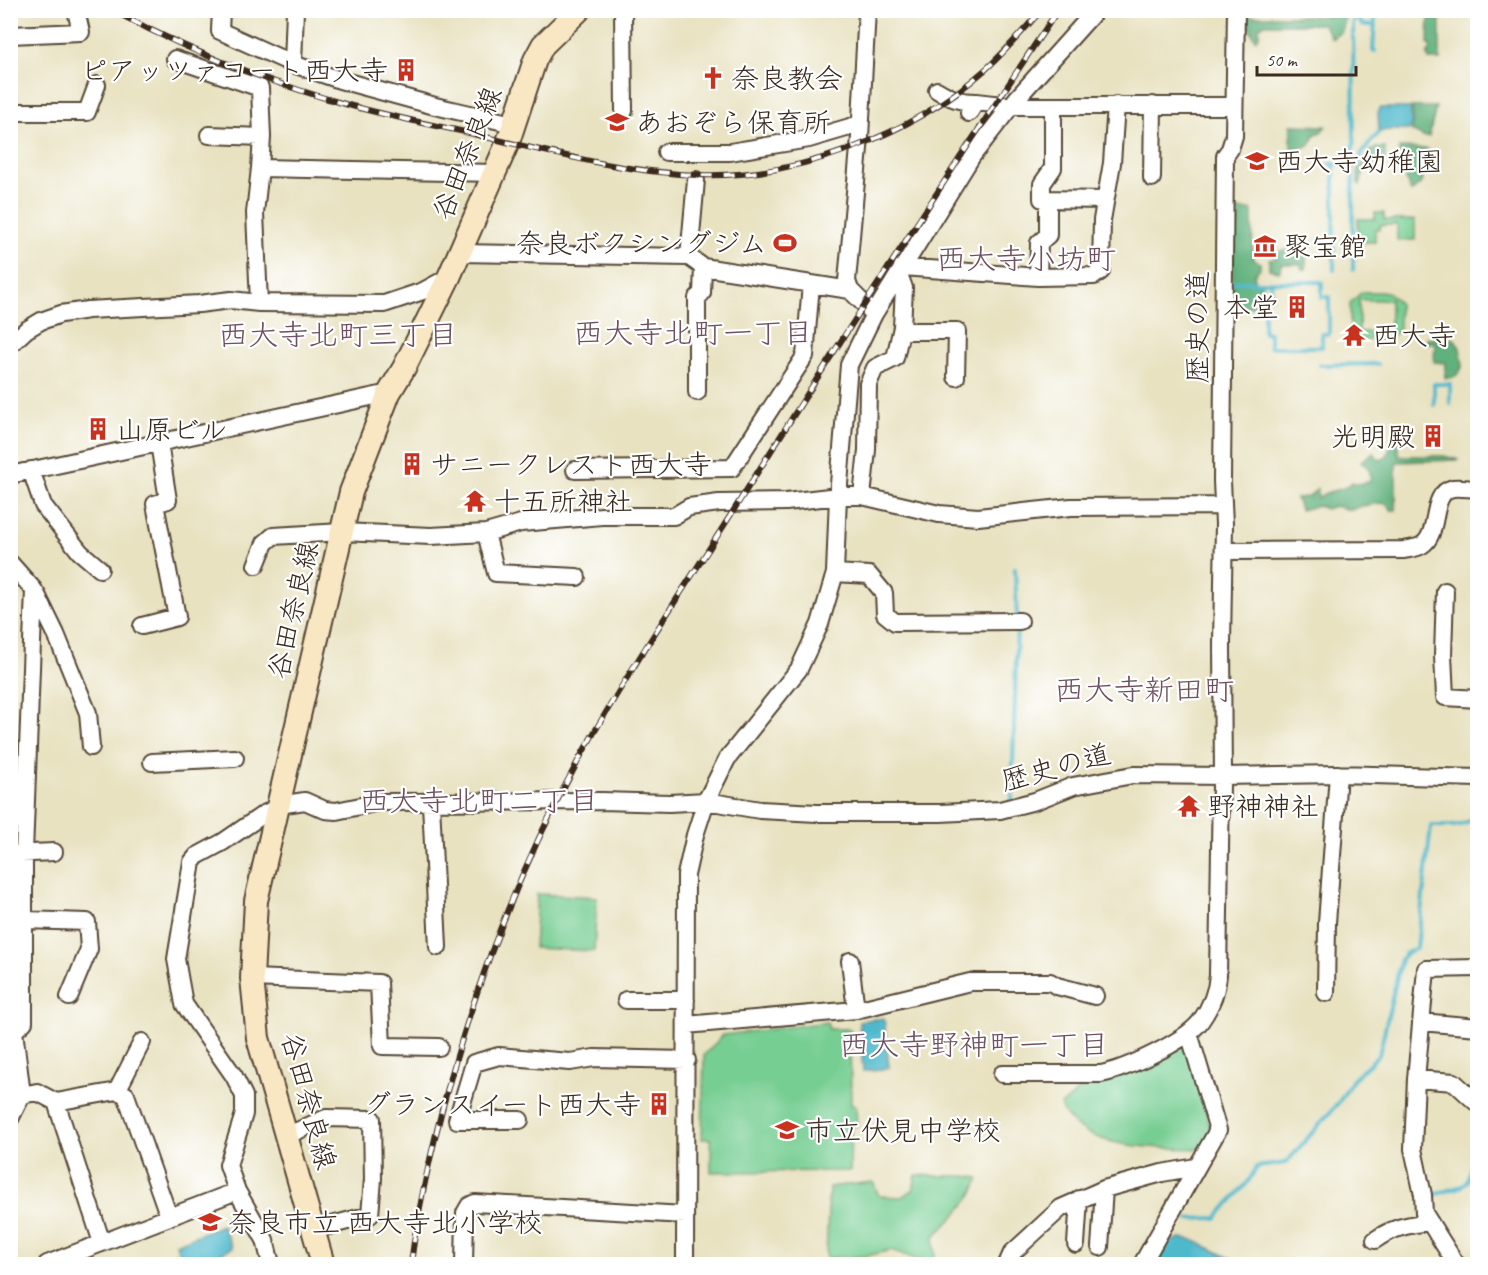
<svg xmlns="http://www.w3.org/2000/svg" width="1488" height="1275" font-family="Caveat,'Klee One',sans-serif">
<style>
.green{fill:#77ce93;stroke:#597c58;stroke-width:1.5;fill-rule:evenodd}
.forest{fill:#61b17d;stroke:#4e6e4e;stroke-width:1.5}
.water{fill:#4fb9cc;stroke:#457275;stroke-width:1.5}
.lines{fill:none;stroke-linecap:round;stroke-linejoin:round}
.stream{stroke:#4fb9cc;stroke-width:4}
.minor-casing{stroke:#554636;stroke-width:20}
.secondary-casing{stroke:#554636;stroke-width:26}
.minor{stroke:#fff;stroke-width:16}
.secondary{stroke:#f9e7c3;stroke-width:22}
.rail-casing{stroke:#3b2a1e;stroke-width:6}
.rail{stroke:#fff;stroke-width:4;stroke-dasharray:11;stroke-linecap:butt}
.labels{text-anchor:middle;dominant-baseline:central;stroke-width:4.5;stroke-linejoin:round;paint-order:stroke}
.poi-label{font-size:28px;fill:#3b2a1e;stroke:#fff;text-anchor:start}
.street-label{font-size:28px;fill:#3b2a1e;stroke:#fff}
.neighbourhood-label{font-size:30px;fill:#6f515f;stroke:#fff}
</style>
<rect width="100%" height="100%" fill="#fff"/>
<filter id="ink" filterUnits="userSpaceOnUse"><feTurbulence type="fractalNoise" baseFrequency=".0167" numOctaves="2"/><feDisplacementMap in="SourceGraphic" scale="12" xChannelSelector="R" yChannelSelector="G"/><feConvolveMatrix kernelMatrix="1 2 1 2 8 2 1 2 1" color-interpolation-filters="sRGB"/></filter>
<filter id="wash" filterUnits="userSpaceOnUse"><feTurbulence type="fractalNoise" baseFrequency=".008" numOctaves="4" result="noise"/><feDisplacementMap in="SourceGraphic" scale="24" xChannelSelector="R" yChannelSelector="G"/><feGaussianBlur stdDeviation="1.35" result="paint"/><feColorMatrix in="noise" values="0 0 0 0 0 0 0 0 0 0 0 0 0 0 0 0 0 1.4 0 .05"/><feComposite in="paint" operator="in"/></filter>
<g filter="url(#wash)">
<rect width="100%" height="100%" fill="#e8e2c1"/>
<!-- green -->
<path class="green" d="M1375,213h9v7h31v20h-18v-15h-17v4h-5v13h-17v-23h17z
M1362,292h26l11,11v26l-11,11h-26l-12,-11v-26zM1359,300h31v32h-31z
M537,894l60,3 -3,54 -60,-3z
M827,1022l2,7h21l1,76h5l1,21h-6l-1,45 -139,1v-33h-9l2,-84 19,-20z
M1184,1040l27,90 -10,19c-42,-1 -122,2 -140,-43l30,-26z
M916,1175c21,2 44,-1 63,3 -6,23 -29,42 -45,59l1,27h-10l-4,-3 -30,-11 -24,6 -41,2 3,-71 44,-5 6,14 23,1 11,-7z"/>
<!-- forest -->
<path class="forest" d="M1247,16h95l4,2 -4,13 -10,8 -9,-15h-60l-4,4v9l-3,3 -11,-19z
M1429,17h11v43h-11l-2,-5 4,-7 -3,-5z
M1411,107h25l-7,30h-6l-11,-6 1,-19z
M1291,125l35,1 -5,6 -7,3c-1,14 -12,12 -23,14z
M1376,148h9v14c-22,4 -18,1 -25,23l-2,-2v-15h3l10,-17z
M1399,148l29,1 -7,34 -10,9 -2,-2c-2,-15 -11,-27 -10,-42z
M1232,210h20l1,48 7,5v5l-6,7 2,8h5v13l-5,1v10h-23z
M1300,246l6,1v22h-4l-1,-5h-20l-1,7 -11,-2v-10l7,-1 4,-7 10,-1z
M1426,338h28l6,10 3,17c-3,8 -9,15 -18,13l1,-15 -12,-1 1,-19h-9z
M1395,442h4v14h45l15,4 -63,2v48h-5l-3,-5 -6,-2 -20,3 -11,4 -17,-4 -8,3 -7,-3 -19,4 -4,-12 13,-1 8,-8 1,9c9,-10 25,-5 34,-16l6,2 11,-2 2,-5 -2,-8 -8,-8 12,-8 7,7c9,-3 8,-7 11,-16z"/>
<!-- water -->
<path class="water" d="M1380,108h29l2,2v18l-2,2h-23l-7,2 -1,-22z
M884,1018l5,50 -26,3 -4,-50z
M222,1225l10,23 -34,16h-14l-8,-20z
M1181,1238l12,2 50,24h-90l11,-20z"/>
<g class="lines">
<!-- stream -->
<path class="stream" d="M1375,19l-2,32h2
M1330,164h29l3,-11 17,-21
M1334,164v106
M1351,164l3,-22 -1,-122h8v5h14
M1353,164v106
M1231,282h91v15h7v37h-7v13h-52v-14h-6v-36h7v-15
M1320,365l58,-1
M1434,405v-21h16v20
M1015,568l2,49
M1012,800l5,-176
M1469,1176l9,15
M1430,1196l32,-10 4,-3 12,-35
M1189,1219l27,-1 32,-36 9,-15 29,-4 53,-61 15,-24 25,-23 22,-96 5,-6 11,-5 14,-122c17,0 36,3 47,-13"/>
</g>
</g>
<g filter="url(#ink)">
<g class="lines">
<!-- minor casing -->
<g class="minor-casing">
<path id="minor" d="M221,10l-1,21 73,33 47,16 95,26 78,18
M623,10l1,101
M867,10l-7,127 -13,144 3,9 24,24
M10,35l71,-3 -5,-22
M175,59l85,29 2,49 -2,31
M293,64l2,-54
M937,90c13,8 23,12 39,12l-7,11
M976,102l35,4h223
M1053,106v62l-11,16v15l63,1
M10,112h77l10,-27
M209,135l53,2
M666,152h64l79,-13 51,-15
M1152,178l1,-73
M696,180l-7,77 14,10 147,23
M458,253l231,4
M902,267l136,10 56,-1 7,-5 1,-51 10,-57 4,-58
M899,274l5,14 -2,39 6,4h49l-1,46
M1038,277l1,-34 9,-8v-36
M259,303l-4,-90 5,-45 235,5
M10,345l16,-15 15,-9 20,-7 27,-4 111,-6 32,-4 28,3 125,1 39,-13 26,-14
M697,392v-94l5,-5 1,-26
M31,470l12,35 37,47 20,17
M575,470l157,-2 73,-112 6,-72
M10,475l379,-82
M862,496l5,-46 1,-66 7,-16 20,-10 7,-31
M486,533l10,40 81,4
M1224,551l180,-1c5,-1 14,-2 18,-5 19,-12 7,-52 31,-57 8,-1 17,1 25,1
M10,563l24,27 -10,263v169l-10,9
M256,565l9,-22 8,-7 69,-4 89,4 55,-3 35,-10 81,-7h72l15,-9 30,-4 67,-1 52,-6h24l77,18 39,3 93,-10 152,-1
M835,573l34,2 15,18 1,21 10,8 125,-1
M1445,591l-2,64 2,42 33,2
M36,593l20,41 32,79 3,34
M142,626l35,-9 -22,-113 13,-4 -9,-57
M152,762l83,-4
M431,803l7,144
M10,854l44,-2
M25,920l62,2 2,27 -20,48
M850,961l6,49
M252,978l127,5 3,63 57,1
M1326,993l1,-70 11,-149
M626,1000h60
M1421,1022l57,5
M686,1025l170,-15 114,-28h80l7,4 38,10
M10,1031h4l8,64 -12,24
M1002,1074h99c25,-5 83,-32 99,-52 10,-14 17,-30 18,-47l3,-191 2,-8 -1,-132 2,-120 -2,-43 3,-325 5,-7 4,-13 2,-126
M1416,1079l38,3 24,22
M117,1091l25,-49
M22,1095l15,-3 19,10 46,141
M56,1102l61,-11 9,4 43,122
M520,1120h-63l17,-57 25,-7 71,6 24,-4 93,2
M286,1136l40,-18 46,1 1,60 -3,36 -57,15
M1375,1240c18,-13 33,-15 54,-18
M1076,1244l3,-45
M1100,1247l4,-58
M47,1264l190,-73
M271,1264l-6,-24 -28,-49 -9,-26 16,-51v-18l-10,-20 -50,-72 -8,-45 16,-97 5,-6 26,-14 41,-28 21,-10 20,-3 20,9 11,1 44,-9 222,-1 67,2 37,-2 54,9 57,3h123l60,-3 35,-9 38,-15 60,-11 90,1 115,-2 140,4
M464,1264l1,-51 4,-7 6,-3 210,12
M685,1264l1,-389 9,-40 11,-34 21,-42 72,-90 21,-45 15,-51 3,-77 11,-131 25,-51 98,-158 46,-59 78,-87
M1007,1264l5,-11 49,-45 43,-19 58,-16 34,-6
M1142,1264l76,-134 -29,-97
M1456,1264l-32,-51 -1,-18 -10,-46 3,-70 10,-110 52,-1"/>
</g>
<!-- secondary casing -->
<g class="secondary-casing">
<path id="secondary" d="M323,1264l-65,-226 -6,-60 4,-77 95,-409 38,-99 15,-25 45,-91 59,-135 27,-82 8,-15 36,-35"/>
</g>
<!-- minor -->
<use href="#minor" class="minor"/>
<!-- secondary -->
<use href="#secondary" class="secondary"/>
<!-- rail casing -->
<g class="rail-casing">
<path id="rail" d="M112,10c76,41 157,73 240,96 37,10 75,18 113,26 76,18 154,40 233,43 99,4 214,-40 288,-106 20,-18 37,-39 56,-59
M411,1264c6,-52 18,-103 31,-154 33,-127 80,-250 145,-365 48,-85 103,-165 155,-248 103,-164 208,-326 316,-487"/>
</g>
<!-- rail -->
<use href="#rail" class="rail"/>
</g>
</g>
<!-- icons -->
<defs>
<g id="building-bare" transform="scale(1.8)"><path d="M-4-6H4V6H1V3H-1V6H-4ZM-2.5-4.3h1.7v1.8h-1.7ZM.8-4.3h1.7v1.8H.8ZM-2.5-1h1.7V.8h-1.7ZM.8-1h1.7V.8H.8Z" fill="#c8321e" stroke="#fff" stroke-width="2.5" paint-order="stroke"/></g>
<g id="church-bare" transform="scale(1.8)"><path d="M-1.2-6h2.4v3.5h3.3v2.4h-3.3V6h-2.4V-.1h-3.3v-2.4h3.3Z" fill="#c8321e" stroke="#fff" stroke-width="2.5" paint-order="stroke"/></g>
<g id="school-bare" transform="scale(1.8)"><path d="M0-5L7-2L0 1L-7-2ZM-4 1L0 2.5L4 1V4Q0 6-4 4Z" fill="#c8321e" stroke="#fff" stroke-width="2.5" paint-order="stroke"/></g>
<g id="stadium-bare" transform="scale(1.8)"><path d="M0-5a6.5 5 0 1 0 0 10a6.5 5 0 1 0 0-10ZM-3.5-1.8h7v3.6h-7Z" fill="#c8321e" stroke="#fff" stroke-width="2.5" paint-order="stroke"/></g>
<g id="museum-bare" transform="scale(1.8)"><path d="M0-6L6-3V-2H-6V-3ZM-5-1h2V3h-2ZM-1-1h2V3h-2ZM3-1h2V3H3ZM-6 4H6V6H-6Z" fill="#c8321e" stroke="#fff" stroke-width="2.5" paint-order="stroke"/></g>
<g id="temple-bare" transform="scale(1.8)"><path d="M0-6L5-2H3V0L6.5 2.5H4V6H1.5V3h-3V6H-4V2.5H-6.5L-3 0V-2H-5Z" fill="#c8321e" stroke="#fff" stroke-width="2.5" paint-order="stroke"/></g>
</defs>
<g fill-rule="evenodd">
<use href="#building-bare" x="406" y="70"/>
<use href="#church-bare" x="713" y="78"/>
<use href="#school-bare" x="617" y="122"/>
<use href="#school-bare" x="1257" y="161"/>
<use href="#stadium-bare" x="785" y="243"/>
<use href="#museum-bare" x="1265" y="246"/>
<use href="#building-bare" x="1297" y="307"/>
<use href="#temple-bare" x="1354" y="335"/>
<use href="#building-bare" x="98" y="429"/>
<use href="#building-bare" x="1433" y="436"/>
<use href="#building-bare" x="412" y="464"/>
<use href="#temple-bare" x="475" y="501"/>
<use href="#temple-bare" x="1189" y="806"/>
<use href="#building-bare" x="659" y="1104"/>
<use href="#school-bare" x="787" y="1130"/>
<use href="#school-bare" x="210" y="1222"/>
</g>
<g class="labels">
<!-- poi labels -->
<g class="poi-label">
<text x="388" y="70" text-anchor="end">ピアッツァコート西大寺</text>
<text x="731" y="78">奈良教会</text>
<text x="635" y="122">あおぞら保育所</text>
<text x="1275" y="161">西大寺幼稚園</text>
<text x="767" y="243" text-anchor="end">奈良ボクシングジム</text>
<text x="1283" y="246">聚宝館</text>
<text x="1279" y="307" text-anchor="end">本堂</text>
<text x="1372" y="335">西大寺</text>
<text x="116" y="429">山原ビル</text>
<text x="1415" y="436" text-anchor="end">光明殿</text>
<text x="430" y="464">サニークレスト西大寺</text>
<text x="493" y="501">十五所神社</text>
<text x="1207" y="806">野神神社</text>
<text x="641" y="1104" text-anchor="end">グランスイート西大寺</text>
<text x="805" y="1130">市立伏見中学校</text>
<text x="228" y="1222">奈良市立 西大寺北小学校</text>
</g>
<!-- street labels -->
<g class="street-label">
<text transform="translate(467 153) rotate(-68)">谷田奈良線</text>
<text transform="translate(1197 327) rotate(-90)">歴史の道</text>
<text transform="translate(293 610) rotate(-77)">谷田奈良線</text>
<text transform="translate(1056 767) rotate(-15)">歴史の道</text>
<text transform="translate(309 1101) rotate(75)">谷田奈良線</text>
</g>
<!-- neighbourhood labels -->
<g class="neighbourhood-label">
<text x="1026" y="259">西大寺小坊町</text>
<text x="693" y="333">西大寺北町一丁目</text>
<text x="338" y="335">西大寺北町三丁目</text>
<text x="1144" y="690">西大寺新田町</text>
<text x="479" y="801">西大寺北町二丁目</text>
<text x="974" y="1045">西大寺野神町一丁目</text>
</g>
</g>
<!-- margin -->
<rect width="1488" height="1275" fill="none" stroke="#fff" stroke-width="36"/>
<!-- scale -->
<path d="M1257 66v9h99v-9" fill="none" stroke="#3b2a1e" stroke-width="3"/>
<text x="1266" y="66" font-size="18" fill="#3b2a1e" stroke="#ffffff" stroke-width="4.5" paint-order="stroke">50 m</text>
</svg>
